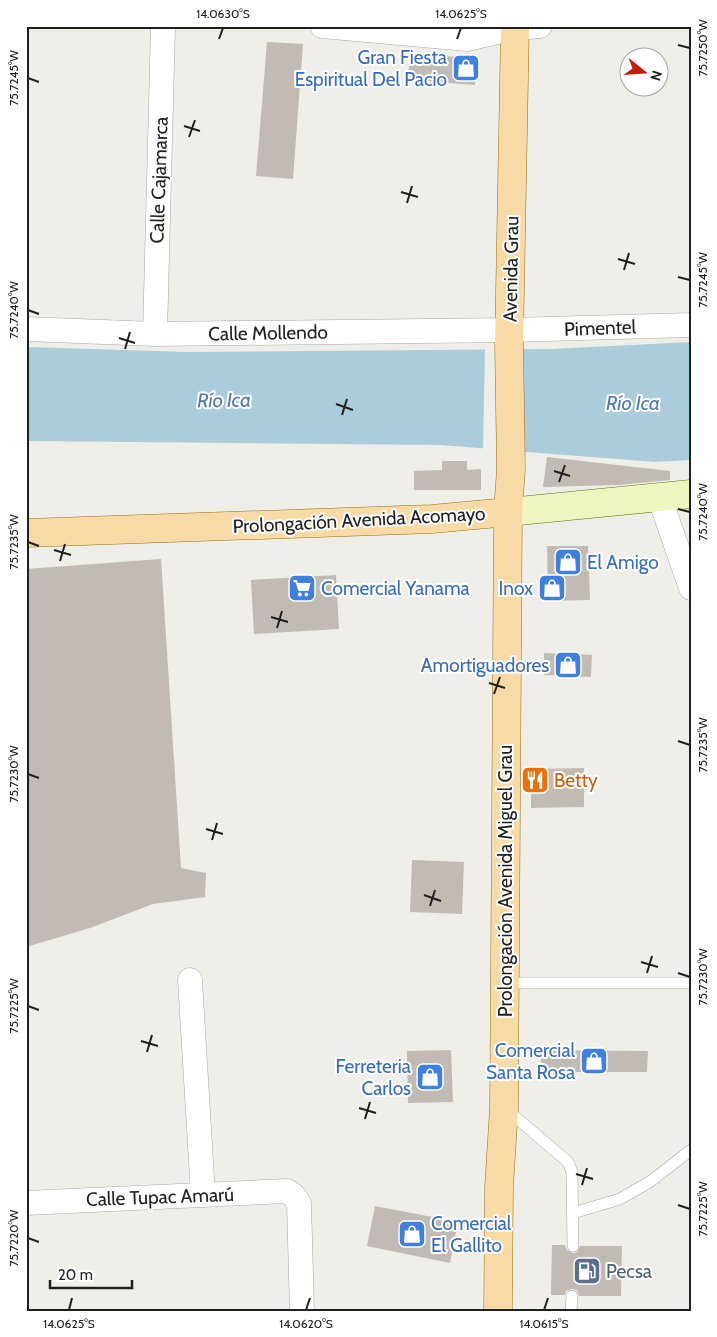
<svg xmlns="http://www.w3.org/2000/svg" width="717" height="1337" font-family="Cabin,sans-serif">
<style>
.water{fill:#abcddb}
.pier{fill:#f0eee8}
.building{fill:#c1bbb4}
.lines{fill:none;stroke-linecap:round;stroke-linejoin:round}
.lane-casing{stroke:#a7a7a7;stroke-width:12}
.street-casing{stroke:#a7a7a7;stroke-width:25}
.secondary-casing{stroke:#60730c;stroke-width:29}
.primary-casing{stroke:#947009;stroke-width:29}
.lane{stroke:#fff;stroke-width:11}
.street{stroke:#fff;stroke-width:24}
.secondary{stroke:#eff6c0;stroke-width:28}
.primary{stroke:#f7daa6;stroke-width:28}
.ticks{fill:none;stroke:#202020;stroke-width:2}
.labels{text-anchor:middle;dominant-baseline:central;stroke-width:4;stroke-linejoin:round;paint-order:stroke}
.shop-label{font-size:19px;fill:#366cbe;stroke:#fff;text-anchor:end}
.street-label{font-size:19px;fill:#202020;stroke:#fff}
.food-label{font-size:19px;fill:#c56008;stroke:#fff;text-anchor:start}
.service-label{font-size:19px;fill:#4e5e75;stroke:#fff;text-anchor:start}
.water-label{font-size:20px;font-style:italic;fill:#5278ab;stroke:#fff}
.neatline{fill:none;stroke:#202020;stroke-width:2}
.ticks-label{font-size:12px;text-anchor:middle;fill:#202020}
</style>
<rect width="100%" height="100%" fill="#f0eee8"/>
<!-- water -->
<path class="water" d="M691,342v118l-36,2 -215,-17 -414,-4v-94l163,5 362,-3z"/>
<!-- pier -->
<path class="pier" d="M485,347h34l-2,107 -34,-3z"/>
<!-- building -->
<path class="building" d="M267,42l36,2 -10,135 -37,-3z
M410,53l59,5 7,10 -1,17 -67,-5z
M547,457l123,14v9l-51,5 -76,2z
M442,461h25v9l14,-1v21h-67v-19l28,-1z
M547,546h41l2,54 -42,1z
M161,559l20,309 25,5 -1,24 -52,7 -63,24 -64,19v-378z
M336,575l3,54 -85,5 -3,-54z
M544,653l48,2 -1,22 -47,-2z
M584,768v39l-53,1v-39z
M412,860l52,2 -2,52 -52,-2z
M451,1050l2,52 -45,1 -1,-52z
M541,1050l107,1 -1,21h-106z
M375,1206l83,16 -8,41 -83,-17z
M552,1245h13l2,5 6,3 4,-1 3,-6h42l-1,50h-42l-2,-6 -5,-1 -6,2 -1,4h-14z"/>
<g class="lines">
<!-- lane casing -->
<g class="lane-casing">
<path id="lane" d="M504,983h187
M506,1109l62,53 4,10 1,74
M573,1213l47,-14 31,-18 40,-31
M571,1311l1,-15"/>
</g>
<!-- street casing -->
<g class="street-casing">
<path id="street" d="M322,26l145,13 48,-11 25,-2
M26,329l129,5 355,-4 181,-5
M155,334l8,-308
M659,496l32,92
M190,980l13,215
M26,1203l261,-12 6,4 6,8 3,108"/>
</g>
<!-- secondary casing -->
<g class="secondary-casing">
<path id="secondary" d="M508,512l183,-18"/>
</g>
<!-- primary casing -->
<g class="primary-casing">
<path id="primary" d="M26,533l406,-14 76,-7
M498,1311l1,-124 5,-79 4,-596 3,-43 -2,-125 6,-318"/>
</g>
<!-- lane -->
<use href="#lane" class="lane"/>
<!-- street -->
<use href="#street" class="street"/>
<!-- secondary -->
<use href="#secondary" class="secondary"/>
<!-- primary -->
<use href="#primary" class="primary"/>
</g>
<!-- ticks -->
<path class="ticks" d="M219,39l4,-11M457,39l4,-11M678,45l12,3M28,78l11,4M184,126l16,5M189,137l6,-17M401,192l17,5M407,203l5,-17M618,259l17,5M624,270l5,-17M678,277l12,3M28,310l11,4M119,338l16,5M125,349l5,-17M336,404l17,6M342,415l5,-16M554,471l16,5M559,482l6,-17M678,509l12,3M28,542l11,4M54,550l17,5M60,561l5,-17M271,617l17,5M277,628l5,-17M489,683l16,5M494,694l6,-17M678,741l12,4M28,774l11,4M206,829l17,5M212,840l5,-17M424,895l17,6M430,906l5,-16M641,962l17,5M647,973l5,-17M678,973l12,4M28,1006l11,4M141,1041l17,5M147,1052l5,-17M359,1108l17,5M365,1119l5,-17M576,1174l17,5M582,1185l5,-17M678,1205l12,4M28,1238l11,4M69,1310l3,-12M306,1310l4,-12M544,1310l4,-12"/>
<!-- icons -->
<defs>
<g id="shop-square" transform="scale(1.4375)"><rect x="-9" y="-9" width="18" height="18" rx="4" fill="#3f7fe0" stroke="#fff"/><path d="M-5-2.5h2.3a2.7 3.5 0 0 1 5.4 0H5L5.5 6h-11ZM-1.5-2.5h3a1.5 2.3 0 0 0-3 0Z" fill="#fff"/></g>
<g id="supermarket-square" transform="scale(1.4375)"><rect x="-9" y="-9" width="18" height="18" rx="4" fill="#3f7fe0" stroke="#fff"/><path d="M-6-5.5h2.5l.6 2H6L4.5 2H-2.5L-4.4-4H-6ZM-1.5 3.2a1.3 1.3 0 1 0 .1 0ZM3 3.2a1.3 1.3 0 1 0 .1 0Z" fill="#fff"/></g>
<g id="restaurant-square" transform="scale(1.4375)"><rect x="-9" y="-9" width="18" height="18" rx="4" fill="#e8710a" stroke="#fff"/><path d="M-5-6h1v4h1v-4h1v4h1v-4h1v5L-1.5 .5V6h-2V.5L-5-1ZM5-6V6H3V1.5H1.5Q1.5-4 5-6Z" fill="#fff"/></g>
<g id="fuel-square" transform="scale(1.4375)"><rect x="-9" y="-9" width="18" height="18" rx="4" fill="#5c6f8a" stroke="#fff"/><path d="M-5.5-6h7V0h2V4h1.3V-2.5L3-4.5l.8-.8L6-3V5H2.5V1h-1V6h-7ZM-4.2-4.7v3.2H.2V-4.7Z" fill="#fff"/></g>
</defs>
<g fill-rule="evenodd">
<use href="#shop-square" x="466" y="68"/>
<use href="#shop-square" x="568" y="562"/>
<use href="#supermarket-square" x="302" y="588"/>
<use href="#shop-square" x="552" y="588"/>
<use href="#shop-square" x="568" y="665"/>
<use href="#restaurant-square" x="535" y="780"/>
<use href="#shop-square" x="594" y="1061"/>
<use href="#shop-square" x="430" y="1077"/>
<use href="#shop-square" x="412" y="1234"/>
<use href="#fuel-square" x="587" y="1271"/>
</g>
<g class="labels">
<!-- shop labels -->
<g class="shop-label">
<text x="447" y="57">Gran Fiesta<tspan x="447" dy="22">Espiritual Del Pacio</tspan></text>
<text x="587" y="562" text-anchor="start">El Amigo</text>
<text x="321" y="588" text-anchor="start">Comercial Yanama</text>
<text x="533" y="588">Inox</text>
<text x="549" y="665">Amortiguadores</text>
<text x="575" y="1050">Comercial<tspan x="575" dy="22">Santa Rosa</tspan></text>
<text x="411" y="1066">Ferreteria<tspan x="411" dy="22">Carlos</tspan></text>
<text x="431" y="1223" text-anchor="start">Comercial<tspan x="431" dy="22">El Gallito</tspan></text>
</g>
<!-- street labels -->
<g class="street-label">
<text transform="translate(159 180) rotate(-88)">Calle Cajamarca</text>
<text transform="translate(511 269) rotate(-89)">Avenida Grau</text>
<text transform="translate(600 328) rotate(-2)">Pimentel</text>
<text transform="translate(268 333) rotate(-1)">Calle Mollendo</text>
<text transform="translate(359 520) rotate(-3)">Prolongación Avenida Acomayo</text>
<text transform="translate(505 881) rotate(-90)">Prolongación Avenida Miguel Grau</text>
<text transform="translate(160 1197) rotate(-2)">Calle Tupac Amarú</text>
</g>
<!-- food labels -->
<g class="food-label">
<text x="554" y="780">Betty</text>
</g>
<!-- service labels -->
<g class="service-label">
<text x="606" y="1271">Pecsa</text>
</g>
<!-- water labels -->
<g class="water-label">
<text transform="translate(224 400) rotate(-1)">Río Ica</text>
<text x="633" y="403">Río Ica</text>
</g>
</g>
<!-- border -->
<rect width="717" height="1337" fill="none" stroke="#ffffff" stroke-width="55"/>
<!-- north arrow -->
<g transform="translate(644 72) rotate(107)"><circle r="24" fill="#ffffff" stroke="#a6a6a6"/>
<path d="M0-4L9 19L0 12L-9 19Z" fill="#c51a0c"/>
<text y="-8" font-size="14" font-weight="bold" text-anchor="middle" fill="#202020">N</text>
</g>
<!-- scale -->
<path d="M50 1280v8h82v-8" fill="none" stroke="#202020" stroke-width="2.5"/>
<text x="58" y="1280" font-size="15" fill="#202020" stroke="#ffffff" stroke-width="4" paint-order="stroke">20 m</text>
<rect x="28" y="28" width="662" height="1282" class="neatline"/>
<g class="ticks-label">
<text x="223" y="18">14.0630°S</text>
<text x="461" y="18">14.0625°S</text>
<text transform="translate(703 48) rotate(-90)" y="4">75.7250°W</text>
<text transform="translate(14 78) rotate(-90)" y="4">75.7245°W</text>
<text transform="translate(703 280) rotate(-90)" y="4">75.7245°W</text>
<text transform="translate(14 310) rotate(-90)" y="4">75.7240°W</text>
<text transform="translate(703 512) rotate(-90)" y="4">75.7240°W</text>
<text transform="translate(14 542) rotate(-90)" y="4">75.7235°W</text>
<text transform="translate(703 745) rotate(-90)" y="4">75.7235°W</text>
<text transform="translate(14 774) rotate(-90)" y="4">75.7230°W</text>
<text transform="translate(703 977) rotate(-90)" y="4">75.7230°W</text>
<text transform="translate(14 1006) rotate(-90)" y="4">75.7225°W</text>
<text transform="translate(703 1209) rotate(-90)" y="4">75.7225°W</text>
<text transform="translate(14 1238) rotate(-90)" y="4">75.7220°W</text>
<text x="69" y="1328">14.0625°S</text>
<text x="306" y="1328">14.0620°S</text>
<text x="544" y="1328">14.0615°S</text>
</g>
</svg>
